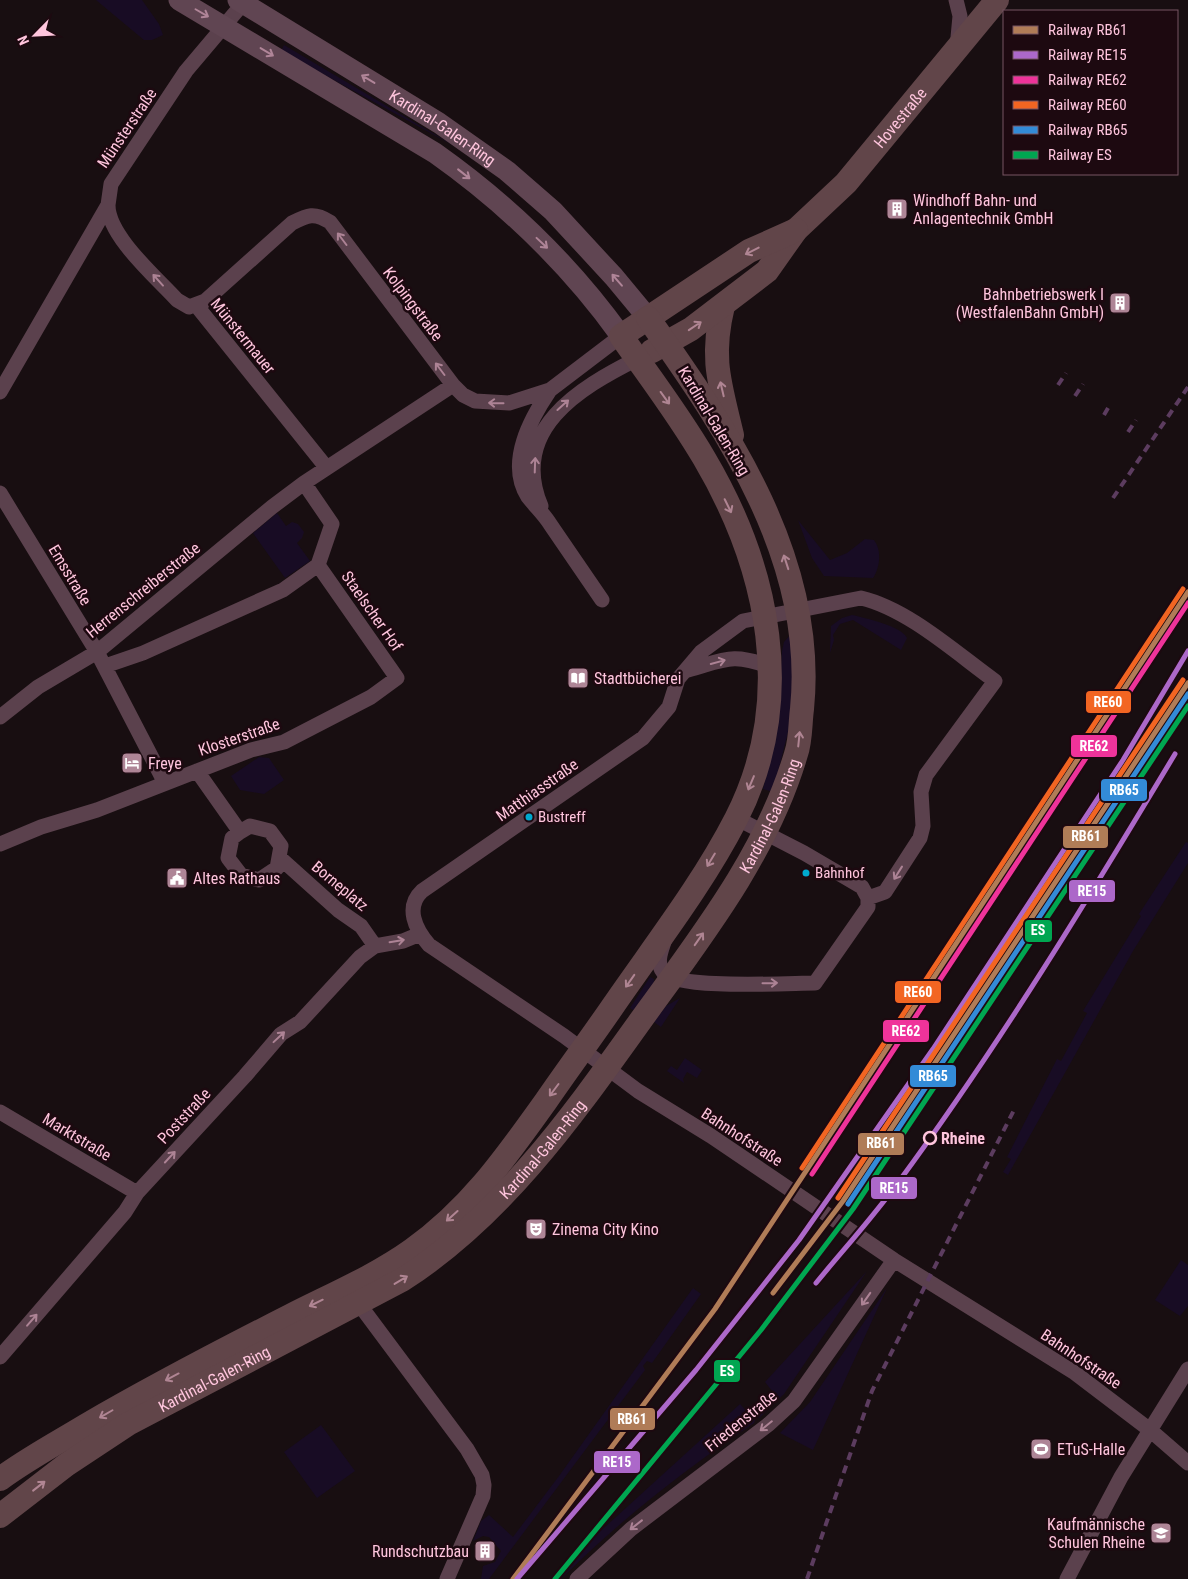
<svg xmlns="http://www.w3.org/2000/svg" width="1188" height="1579" font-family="'Roboto Condensed',sans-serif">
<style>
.green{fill:#180c24}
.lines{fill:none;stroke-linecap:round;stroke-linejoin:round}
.street{stroke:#5b414d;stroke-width:15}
.secondary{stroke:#604552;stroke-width:21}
.primary{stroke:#614549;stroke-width:24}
.rail{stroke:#5c3c5f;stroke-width:4;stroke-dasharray:8 6;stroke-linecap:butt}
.rail-1-casing{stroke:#1d0910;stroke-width:9}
.rail-2-casing{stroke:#1d0910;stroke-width:9}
.rail-3-casing{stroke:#1d0910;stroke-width:9}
.rail-4-casing{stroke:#1d0910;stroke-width:9}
.rail-5-casing{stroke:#1d0910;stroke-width:9}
.rail-6-casing{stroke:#1d0910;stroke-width:9}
.rail-1{stroke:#b07c57;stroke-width:5}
.rail-2{stroke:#ac68c9;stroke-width:5}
.rail-3{stroke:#ef339a;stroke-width:5}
.rail-4{stroke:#f26522;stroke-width:5}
.rail-5{stroke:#338bd7;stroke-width:5}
.rail-6{stroke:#00a651;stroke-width:5}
.oneway{stroke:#b08598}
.oneway2{stroke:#ad8395}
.oneway3{stroke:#b08593}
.bus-dot{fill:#00a9ce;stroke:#1d0910;stroke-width:2}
.stop-dot{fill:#1d0910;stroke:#ffc5dd;stroke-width:2.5}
.labels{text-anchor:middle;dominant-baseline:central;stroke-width:5;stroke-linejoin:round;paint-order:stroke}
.bus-label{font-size:15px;fill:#ffc5dd;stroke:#1d0910;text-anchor:start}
.street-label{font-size:16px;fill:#ffc5dd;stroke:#1d0910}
.poi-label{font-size:16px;fill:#ffc5dd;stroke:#1d0910;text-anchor:start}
.stop-label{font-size:16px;font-weight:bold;fill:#ffc5dd;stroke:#1d0910;text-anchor:start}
.line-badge{stroke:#1d0910;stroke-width:2}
.badge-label{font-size:14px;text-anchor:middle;font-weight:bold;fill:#fff}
</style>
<rect width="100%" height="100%" fill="#180e11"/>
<!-- green -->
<path class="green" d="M96,0h46l17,24 4,11 -11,5h-8z
M284,45l172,102 -175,-96z
M277,513l9,13 6,-4 6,2 6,8 -2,6 -5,5 13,18 -25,17 -32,-45z
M798,520l32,40 17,-7 18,-14 9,1c8,10 6,28 -1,38l-49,-2 -12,-18z
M852,615c13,3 50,11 55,23l-6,12 -48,-30 -13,4 -7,11 1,5 -4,13 1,-27 11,-8z
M790,635h2l1,77 -20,80 -10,-3 14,-60 5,-78 2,-9z
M259,757l10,1 15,22 -20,14 -24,-4 -9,-14z
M1186,842l2,1v20l-55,88 -125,224 -5,-3 8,-13 -4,-2 50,-98 4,2 26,-48 -4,-2 58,-95 -2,-2z
M650,977l4,2v10l-18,23 -6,-4z
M680,998l-19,29 -7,-5 12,-16z
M685,1058l17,12 -5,8 -10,-6 -4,7 1,4 -17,-12 4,-5 6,4z
M1181,1260l7,5v41l-8,10 -25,-16z
M867,1271l-83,123 -25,24 -3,-3 20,-19 -11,-14z
M693,1288l8,6 -49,69 -5,-2 -4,5 2,4 -156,209h-8l2,-13 12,-4 6,-11 -12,-14 -6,-1 -10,5 8,-20 8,-6 24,22 46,-61z
M887,1288l-74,162 -33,-17 30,-31z
M740,1404l15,16 -1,3c-69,46 -135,98 -193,156h-10l30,-32 12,-9z
M321,1425l34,46 -38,27 -33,-46z"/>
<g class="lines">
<!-- street -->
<path class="street" d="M956,0l4,16 -3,32
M108,205c0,31 48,72 69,95l12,7 16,-6 87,-78c16,-8 22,-11 38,-1l123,163 10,10 12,6 34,2 41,-13 71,-54
M196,305l130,162
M550,390c-19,28 -44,72 -22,107 7,9 16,17 22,27 17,25 35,51 52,76
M0,392l108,-187 3,-21 75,-113 60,-71
M0,493l97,159 68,131
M541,506c-32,-76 38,-118 96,-147
M105,666l38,-13 140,-63 35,-25 14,-41 -28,-41
M688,670c36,-10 45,-18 82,-3
M0,717l38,-30 59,-35 175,-145 32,-24 149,-98
M197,771l43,61 10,-6 20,5 11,15 -2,11 59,53 23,16 14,20
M240,832l-8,6 -4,20 13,17 18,5 18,-12 2,-11
M0,844l41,-17 56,-17 154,-60 33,-8 87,-45 26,-19 -79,-113
M868,898l17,-6 35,-54 3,-12 -2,-34 5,-17 69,-94c-39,-28 -87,-72 -134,-83l-118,23 -42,31 -23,27 -9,28 -26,31 -221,153c-17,16 -7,38 7,54l135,91 74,55 73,45 183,124 181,113 75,57 38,33
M664,942c-3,9 -8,21 -1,30 13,18 126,11 152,11l53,-76v-9l-6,-11 -58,-34 -68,-35
M0,1112l137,81
M359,1304l108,145 15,26 2,10 -1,11 -36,83
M0,1357l125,-145 12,-19 108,-117 36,-42 19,-12 60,-65 15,-11 28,-5 17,-7
M577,1579l54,-50 138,-105 25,-23 100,-141
M1067,1579l54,-102 67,-108"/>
<!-- secondary -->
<g class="secondary">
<path d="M179,0l256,153c72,51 135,112 186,183"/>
<path id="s1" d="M238,0l201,123 68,48 46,40 61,66 34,41"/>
</g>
<!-- primary -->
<g class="primary">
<path d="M723,306c-13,53 -3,78 9,129"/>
<path id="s2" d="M652,351l39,-22 76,-58 29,-41 50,-47 151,-183"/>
<path d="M0,1479c27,-20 57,-36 85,-53 67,-39 136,-75 205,-110 41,-21 84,-39 122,-66 57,-40 94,-93 134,-149 22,-32 45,-63 67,-95 42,-61 89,-121 123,-187 61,-119 33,-251 -32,-361 -25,-43 -55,-82 -83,-122l128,-85 47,-21"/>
<path id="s3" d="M0,1516l66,-51 62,-41 274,-144c100,-64 171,-165 239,-260 60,-83 126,-167 155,-266 5,-14 4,-31 6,-45 15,-147 -73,-277 -154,-391"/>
</g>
<!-- rail -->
<path class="rail" d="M1058,385l8,-12
M1075,396l8,-12
M1104,415l7,-12
M1128,432l8,-12
M1113,498l75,-111
M807,1579l65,-188 143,-283"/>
<!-- rail-1 casing -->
<g class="rail-1-casing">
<path id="rail-1" d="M773,1293l70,-92 345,-518
M513,1579l202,-270 473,-717"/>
</g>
<!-- rail-2 casing -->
<g class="rail-2-casing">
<path id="rail-2" d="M816,1283c28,-34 58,-67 84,-103 100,-136 188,-281 275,-426
M517,1579l179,-209 103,-130 134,-191 190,-289 65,-109"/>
</g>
<!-- rail-3 casing -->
<g class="rail-3-casing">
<path id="rail-3" d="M812,1174l376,-571"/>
</g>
<!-- rail-4 casing -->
<g class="rail-4-casing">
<path id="rail-4" d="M802,1168l381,-579
M838,1198l345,-518"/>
</g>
<!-- rail-5 casing -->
<g class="rail-5-casing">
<path id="rail-5" d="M848,1204l340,-510"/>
</g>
<!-- rail-6 casing -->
<g class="rail-6-casing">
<path id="rail-6" d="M555,1579l206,-249 92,-121 335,-503"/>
</g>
<!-- rail-1 -->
<use href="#rail-1" class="rail-1"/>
<!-- rail-2 -->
<use href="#rail-2" class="rail-2"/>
<!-- rail-3 -->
<use href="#rail-3" class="rail-3"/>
<!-- rail-4 -->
<use href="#rail-4" class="rail-4"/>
<!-- rail-5 -->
<use href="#rail-5" class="rail-5"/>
<!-- rail-6 -->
<use href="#rail-6" class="rail-6"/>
</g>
<!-- one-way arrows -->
<defs><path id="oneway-shaft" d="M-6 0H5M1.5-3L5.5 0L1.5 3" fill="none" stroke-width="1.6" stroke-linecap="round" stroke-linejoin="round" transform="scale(1.25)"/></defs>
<g class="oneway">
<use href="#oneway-shaft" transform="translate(202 13) rotate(30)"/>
<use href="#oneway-shaft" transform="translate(267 52) rotate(31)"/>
<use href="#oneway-shaft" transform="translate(368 79) rotate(-149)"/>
<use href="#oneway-shaft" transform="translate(464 174) rotate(38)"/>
<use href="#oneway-shaft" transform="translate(542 243) rotate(43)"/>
<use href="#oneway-shaft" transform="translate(617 280) rotate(-131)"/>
</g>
<g class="oneway2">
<use href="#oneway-shaft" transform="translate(342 239) rotate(-127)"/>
<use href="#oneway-shaft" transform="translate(158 280) rotate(-132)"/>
<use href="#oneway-shaft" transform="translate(440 369) rotate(-127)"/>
<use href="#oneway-shaft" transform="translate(496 403) rotate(-179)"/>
<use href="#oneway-shaft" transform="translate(563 405) rotate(-42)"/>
<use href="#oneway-shaft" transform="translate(535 465) rotate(-88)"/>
<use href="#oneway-shaft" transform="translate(718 662) rotate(-15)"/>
<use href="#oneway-shaft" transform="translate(898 873) rotate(122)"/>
<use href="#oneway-shaft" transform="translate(397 941) rotate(-9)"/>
<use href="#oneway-shaft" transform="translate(770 983) rotate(-1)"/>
<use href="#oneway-shaft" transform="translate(279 1037) rotate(-43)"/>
<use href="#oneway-shaft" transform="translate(170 1157) rotate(-47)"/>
<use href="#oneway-shaft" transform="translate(866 1299) rotate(125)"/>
<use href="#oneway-shaft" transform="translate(32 1320) rotate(-49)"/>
<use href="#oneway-shaft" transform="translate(766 1426) rotate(141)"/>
<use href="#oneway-shaft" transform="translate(636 1525) rotate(142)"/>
</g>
<g class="oneway3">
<use href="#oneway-shaft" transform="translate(752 251) rotate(153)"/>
<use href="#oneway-shaft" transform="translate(695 326) rotate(-34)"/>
<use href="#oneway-shaft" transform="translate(722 389) rotate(-103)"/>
<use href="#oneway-shaft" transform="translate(665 398) rotate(54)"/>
<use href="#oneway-shaft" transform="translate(728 506) rotate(64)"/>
<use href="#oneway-shaft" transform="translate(786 562) rotate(-108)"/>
<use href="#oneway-shaft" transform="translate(799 739) rotate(-84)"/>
<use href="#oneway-shaft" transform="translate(751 783) rotate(113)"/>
<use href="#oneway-shaft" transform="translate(711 860) rotate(121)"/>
<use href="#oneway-shaft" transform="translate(699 939) rotate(-55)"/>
<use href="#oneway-shaft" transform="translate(630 981) rotate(125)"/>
<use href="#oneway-shaft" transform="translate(554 1090) rotate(127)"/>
<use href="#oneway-shaft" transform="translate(452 1216) rotate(138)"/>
<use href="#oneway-shaft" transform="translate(401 1280) rotate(-31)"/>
<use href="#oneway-shaft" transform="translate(316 1303) rotate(154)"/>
<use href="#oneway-shaft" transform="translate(172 1377) rotate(152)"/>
<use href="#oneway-shaft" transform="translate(106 1414) rotate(150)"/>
<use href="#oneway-shaft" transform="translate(39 1486) rotate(-38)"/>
</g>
<!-- icons -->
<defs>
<g id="building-square" transform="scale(1.125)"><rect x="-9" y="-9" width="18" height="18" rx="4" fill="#ae8596" stroke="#1d0910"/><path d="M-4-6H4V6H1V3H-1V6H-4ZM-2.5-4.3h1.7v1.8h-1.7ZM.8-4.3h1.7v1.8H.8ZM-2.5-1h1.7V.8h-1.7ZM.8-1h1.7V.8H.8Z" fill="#fff"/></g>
<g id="library-square" transform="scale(1.125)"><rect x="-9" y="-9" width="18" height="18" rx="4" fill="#ae8596" stroke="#1d0910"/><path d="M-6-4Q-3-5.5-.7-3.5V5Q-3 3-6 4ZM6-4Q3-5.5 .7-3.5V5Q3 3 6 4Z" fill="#fff"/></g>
<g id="hotel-square" transform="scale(1.125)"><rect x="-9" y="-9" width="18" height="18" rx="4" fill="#ae8596" stroke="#1d0910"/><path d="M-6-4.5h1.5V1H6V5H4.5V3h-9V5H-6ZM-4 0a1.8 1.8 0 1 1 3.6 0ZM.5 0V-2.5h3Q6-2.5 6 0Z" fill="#fff"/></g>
<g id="civic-square" transform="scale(1.125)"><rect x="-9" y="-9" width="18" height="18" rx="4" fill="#ae8596" stroke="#1d0910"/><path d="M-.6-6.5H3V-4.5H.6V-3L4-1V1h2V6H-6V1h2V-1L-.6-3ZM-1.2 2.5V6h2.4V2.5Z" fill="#fff"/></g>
<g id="theatre-square" transform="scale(1.125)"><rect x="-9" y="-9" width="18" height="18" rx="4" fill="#ae8596" stroke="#1d0910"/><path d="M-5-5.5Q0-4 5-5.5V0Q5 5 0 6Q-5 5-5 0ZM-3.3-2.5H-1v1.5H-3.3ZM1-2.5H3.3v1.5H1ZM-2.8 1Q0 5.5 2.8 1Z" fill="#fff"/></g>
<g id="stadium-square" transform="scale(1.125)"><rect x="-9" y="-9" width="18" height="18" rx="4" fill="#ae8596" stroke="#1d0910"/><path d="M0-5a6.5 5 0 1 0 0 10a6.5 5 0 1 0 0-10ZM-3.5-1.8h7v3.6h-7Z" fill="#fff"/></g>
<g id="school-square" transform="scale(1.125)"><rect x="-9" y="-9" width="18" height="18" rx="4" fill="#ae8596" stroke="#1d0910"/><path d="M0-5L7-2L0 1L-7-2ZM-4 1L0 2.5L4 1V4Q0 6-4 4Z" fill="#fff"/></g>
</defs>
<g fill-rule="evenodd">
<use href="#building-square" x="897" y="209"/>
<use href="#building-square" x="1120" y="303"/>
<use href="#library-square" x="578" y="678"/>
<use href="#hotel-square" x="132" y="763"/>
<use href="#civic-square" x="177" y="878"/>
<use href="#theatre-square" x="536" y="1229"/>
<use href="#stadium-square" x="1041" y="1449"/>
<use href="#school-square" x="1161" y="1533"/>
<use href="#building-square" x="485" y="1551"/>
</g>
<!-- markers -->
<g class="bus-dot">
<circle cx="529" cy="817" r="4.5"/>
<circle cx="806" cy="873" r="4.5"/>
</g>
<circle class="stop-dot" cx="930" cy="1138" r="6"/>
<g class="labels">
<!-- bus labels -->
<g class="bus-label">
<text x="538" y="817">Bustreff</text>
<text x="815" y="873">Bahnhof</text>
</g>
<!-- street labels -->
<g class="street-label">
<text stroke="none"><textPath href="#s2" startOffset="344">Hovestraße</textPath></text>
<text transform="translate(127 128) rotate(-56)">Münsterstraße</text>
<text stroke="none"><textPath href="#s1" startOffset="241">Kardinal-Galen-Ring</textPath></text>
<text transform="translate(413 304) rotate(53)">Kolpingstraße</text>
<text transform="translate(243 336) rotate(51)">Münstermauer</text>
<text transform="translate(714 421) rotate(59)">Kardinal-Galen-Ring</text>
<text transform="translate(70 575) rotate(59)">Emsstraße</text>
<text transform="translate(143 590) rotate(-39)">Herrenschreiberstraße</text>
<text transform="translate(372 611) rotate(55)">Staelscher Hof</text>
<text transform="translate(239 737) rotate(-19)">Klosterstraße</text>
<text transform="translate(537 790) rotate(-35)">Matthiasstraße</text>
<text stroke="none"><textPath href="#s3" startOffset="1065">Kardinal-Galen-Ring</textPath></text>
<text transform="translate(340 886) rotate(40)">Borneplatz</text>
<text transform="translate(184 1116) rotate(-47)">Poststraße</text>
<text transform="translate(77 1137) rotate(31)">Marktstraße</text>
<text transform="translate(742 1137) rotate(33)">Bahnhofstraße</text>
<text stroke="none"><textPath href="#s3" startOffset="660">Kardinal-Galen-Ring</textPath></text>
<text transform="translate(1081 1359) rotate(34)">Bahnhofstraße</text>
<text stroke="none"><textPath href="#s3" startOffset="255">Kardinal-Galen-Ring</textPath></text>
<text transform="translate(741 1421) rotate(-39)">Friedenstraße</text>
</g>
<!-- poi labels -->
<g class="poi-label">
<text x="913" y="200">Windhoff Bahn- und<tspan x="913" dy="18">Anlagentechnik GmbH</tspan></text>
<text x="1104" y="294" text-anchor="end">Bahnbetriebswerk I<tspan x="1104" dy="18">(WestfalenBahn GmbH)</tspan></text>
<text x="594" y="678">Stadtbücherei</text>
<text x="148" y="763">Freye</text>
<text x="193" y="878">Altes Rathaus</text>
<text x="552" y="1229">Zinema City Kino</text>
<text x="1057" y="1449">ETuS-Halle</text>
<text x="1145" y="1524" text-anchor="end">Kaufmännische<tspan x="1145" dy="18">Schulen Rheine</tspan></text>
<text x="469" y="1551" text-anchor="end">Rundschutzbau</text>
</g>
<!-- stop labels -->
<g class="stop-label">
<text x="941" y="1138">Rheine</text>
</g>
</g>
<g class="line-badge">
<rect x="1085" y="690" width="47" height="24" rx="5" fill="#f26522"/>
<rect x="1070" y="734" width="48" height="24" rx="5" fill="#ef339a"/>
<rect x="1100" y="778" width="48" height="24" rx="5" fill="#338bd7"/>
<rect x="1062" y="825" width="47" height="24" rx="5" fill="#b07c57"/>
<rect x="1068" y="879" width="48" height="24" rx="5" fill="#ac68c9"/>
<rect x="1024" y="919" width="29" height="24" rx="5" fill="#00a651"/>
<rect x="894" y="980" width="48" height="24" rx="5" fill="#f26522"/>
<rect x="882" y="1019" width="48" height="24" rx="5" fill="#ef339a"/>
<rect x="909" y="1064" width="48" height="24" rx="5" fill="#338bd7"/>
<rect x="857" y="1132" width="48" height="24" rx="5" fill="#b07c57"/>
<rect x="870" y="1176" width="48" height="24" rx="5" fill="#ac68c9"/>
<rect x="713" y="1359" width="28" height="24" rx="5" fill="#00a651"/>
<rect x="609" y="1407" width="47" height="24" rx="5" fill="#b07c57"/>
<rect x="593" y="1450" width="48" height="24" rx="5" fill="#ac68c9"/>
</g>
<g class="badge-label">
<text x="1108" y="707">RE60</text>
<text x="1094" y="751">RE62</text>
<text x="1124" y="795">RB65</text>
<text x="1086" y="841">RB61</text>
<text x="1092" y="896">RE15</text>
<text x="1038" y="935">ES</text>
<text x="918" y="997">RE60</text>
<text x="906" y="1036">RE62</text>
<text x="933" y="1081">RB65</text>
<text x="881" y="1148">RB61</text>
<text x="894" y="1193">RE15</text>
<text x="727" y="1376">ES</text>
<text x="632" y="1424">RB61</text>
<text x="617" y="1467">RE15</text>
</g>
<!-- legend -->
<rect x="1003" y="10" width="175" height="165" fill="#1d0910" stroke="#775462"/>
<rect x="1013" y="26" width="25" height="8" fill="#b07c57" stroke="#775462"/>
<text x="1048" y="35" font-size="15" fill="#ffc5dd">Railway RB61</text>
<rect x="1013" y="51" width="25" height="8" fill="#ac68c9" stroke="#775462"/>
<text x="1048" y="60" font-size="15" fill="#ffc5dd">Railway RE15</text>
<rect x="1013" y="76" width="25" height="8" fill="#ef339a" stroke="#775462"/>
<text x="1048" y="85" font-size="15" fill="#ffc5dd">Railway RE62</text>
<rect x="1013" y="101" width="25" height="8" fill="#f26522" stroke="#775462"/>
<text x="1048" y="110" font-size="15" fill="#ffc5dd">Railway RE60</text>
<rect x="1013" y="126" width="25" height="8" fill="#338bd7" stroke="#775462"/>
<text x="1048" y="135" font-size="15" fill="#ffc5dd">Railway RB65</text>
<rect x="1013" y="151" width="25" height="8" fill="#00a651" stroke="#775462"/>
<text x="1048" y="160" font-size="15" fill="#ffc5dd">Railway ES</text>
<!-- north arrow -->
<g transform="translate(35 35) rotate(246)" stroke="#1d0910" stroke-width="4" paint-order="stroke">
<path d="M0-4L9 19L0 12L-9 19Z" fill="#ffc5dd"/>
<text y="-8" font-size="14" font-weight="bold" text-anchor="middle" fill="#ffc5dd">N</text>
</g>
</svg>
